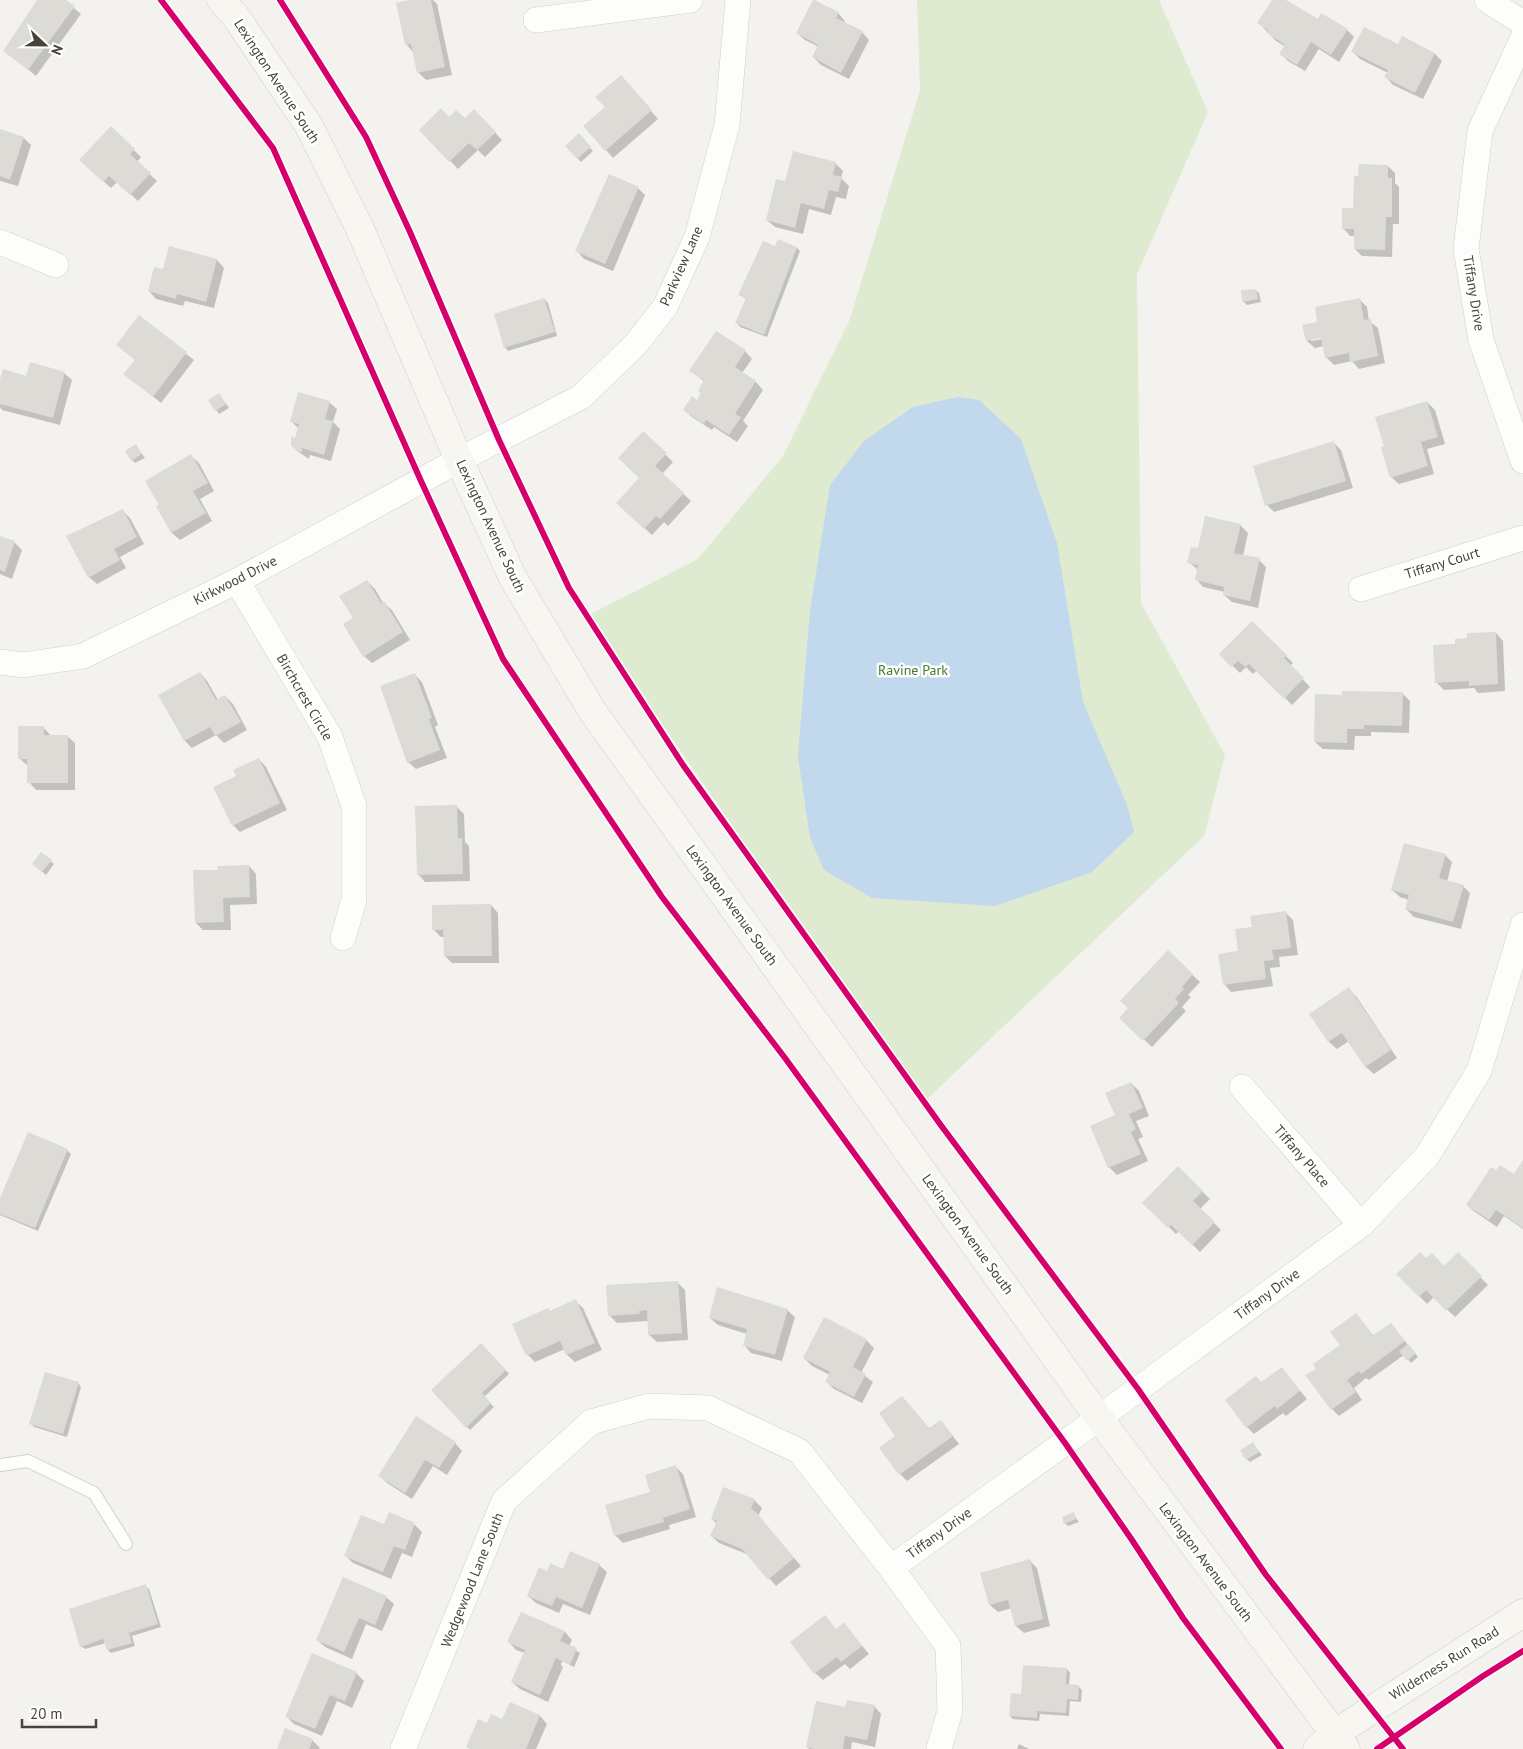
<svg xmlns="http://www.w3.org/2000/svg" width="1523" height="1749" font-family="'PT Sans',sans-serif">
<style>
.green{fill:#deebd0}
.water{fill:#c1d8ed}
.shadow{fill:#0003;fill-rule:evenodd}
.building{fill:#dcdbd6}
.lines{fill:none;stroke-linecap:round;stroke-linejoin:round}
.lane-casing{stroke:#d1d0cb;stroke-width:14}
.street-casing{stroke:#d1d0cb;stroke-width:26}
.secondary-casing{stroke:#d2cfc5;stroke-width:29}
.lane{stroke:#fdfdfc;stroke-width:12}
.street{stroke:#fdfdfc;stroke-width:25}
.secondary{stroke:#f7f6f1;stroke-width:28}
.cycleway-casing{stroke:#fff;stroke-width:9}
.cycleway{stroke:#d6006c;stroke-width:6}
.labels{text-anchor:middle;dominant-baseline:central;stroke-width:5;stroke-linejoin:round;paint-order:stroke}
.street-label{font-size:14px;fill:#494439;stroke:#fff}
.park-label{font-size:14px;fill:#44792f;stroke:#fff}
</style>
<rect width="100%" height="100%" fill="#f3f2ee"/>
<!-- green -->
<path class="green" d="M917,0h242l49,112 -71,162 4,329 84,152 -21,81 -280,266 -337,-486 111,-57 85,-103 67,-137 70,-229z"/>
<!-- water -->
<path class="water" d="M958,397l21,3 42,39 36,104 26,159 44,103 7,27 -42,40 -97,34 -123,-8 -48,-28 -14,-32 -12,-82 12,-145 20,-126 34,-44 49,-34z"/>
<!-- shadow -->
<path class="shadow" d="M39,0h25l17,14 -45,62 -31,-25z
M415,0h18l4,4 15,71 -26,5 -8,-8 -5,-20 -7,-8z
M814,0l24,13 7,8 -1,2 18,9 7,8 -20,39 -28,-14 -8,-8 6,-10 -14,-7 -8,-7z
M1273,0h11l34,21 29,9 7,7 -15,25 -20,-13 -14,22 -17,-10 -7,-7 5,-7 -10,-6 -17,-18z
M1399,46l36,8 7,7 -19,38 -30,-14 -7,-8 2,-4 -28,-14 -7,-7z
M628,84l30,35 -45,39 -7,-8 1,-42z
M449,118l16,2 17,-2 20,22 -17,17 -7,-7 -20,19 -37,-39z
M111,128l30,29 -4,5 20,19 -19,20 -21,-19 -6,6 -23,-21z
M0,131l24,7 7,7 -13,41 -18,-5z
M578,135l15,16 -12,11 -14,-16z
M835,163l8,8 -2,7 8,8 -3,13 -10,-2 -5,18 -22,-6 -6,25 -28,-7 -8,-7 19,-37z
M1388,166l7,7v10l4,4v37h-6l-1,33 -30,-1 -7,-7v-13h-5l-7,-8z
M638,188l7,7 -32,76 -29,-12 -7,-8z
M778,241l19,7 3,3 -33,86 -27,-10 -3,-4 9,-24 -6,-4 36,-48z
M170,248l47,12 7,8 -10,40 -29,-7 -2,5 -27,-7 -7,-8 15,-20z
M1255,290l4,3 2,9 -14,3 -4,-4z
M544,299l4,4 9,33 -49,15 -3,-4z
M1359,299l8,8 2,14 9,7 7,35 -26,6 -7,-8 -18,4 -8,-8 -2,-11 -9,2 -8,-7 12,-18zM1327,336l1,2 -17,3v-2z
M140,317l54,43 -33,43 -36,-29 10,-14 -17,-15z
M745,351l7,8 -10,14 14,9 7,8 -20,31 5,5 -11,16 -23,-15 -2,3 -20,-13 -8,-7 13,-9 5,-7 3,-12 -14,-11z
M64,373l8,7 -12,45 -58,-15 -2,-3v-24l27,-6z
M219,394l10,14 -10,6 -3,-4z
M329,402l8,7 -4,13 7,7 -9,32 -21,-6 -1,4 -9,-6 -8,-7 4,-7 3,-10 -8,-8z
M1427,402l8,8 10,34 -18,5 7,25 -35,10 -8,-7z
M643,433l30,29 -11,12 29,27 -23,25 -4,-4 -12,13 -27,-25 16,-32z
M1333,442l8,8 12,38 -79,24 -7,-7z
M136,446l9,12 -10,5 -3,-3z
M191,456l8,7 15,28 -14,8 12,22 -32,19 -8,-7 -14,-26 2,-2z
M122,510l8,8 14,26 -24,13 6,11 -29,16 -8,-7z
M1240,525l8,8 -5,23 16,4 7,7 -8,41 -26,-6 -8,-7 1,-3 -22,-5 -7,-8 2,-9 -9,-8 10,-13z
M0,537l14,5 8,8 -10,29 -12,-5z
M367,581l8,8 8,14 9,7 18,30 -38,23 -8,-7 -10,-37z
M1252,623l41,40 -3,3 20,21 -18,18 -35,-35 -4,4 -7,-7 -6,6 -20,-19z
M1496,633l7,8 2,50 -27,2 -4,-5 -30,2 -8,-8 20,-37z
M200,673l7,8 11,19 7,-4 8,8 14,26 -23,13 -8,-8 -24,13 -7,-7 -25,-45z
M415,675l7,7 16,43 -3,2 12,31 -31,11 -8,-7z
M1402,693l8,8 -1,32 -38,-1v4h-16l-1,14 -31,-1 -8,-7 29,-46z
M43,727l8,9h16l8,7v47h-39l-7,-8 -1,-16 -9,-8z
M259,759l7,8 21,43 -47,22 -7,-7 5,-48z
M457,807l7,7 1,28 4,4 1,35 -45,1 -7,-8z
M41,853l13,11 -8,11 -9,-8z
M1445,855l7,7 -5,20 16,4 7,7 -9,36 -47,-12 -8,-8 3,-9 -9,-3 -8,-7z
M249,866l7,8 1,30 -27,1 1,25h-28l-7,-7 23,-52z
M491,905l7,8 1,50h-47l-7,-7v-19h-4l-8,-8z
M1285,912l8,8 5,35 -19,2 1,10 -10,1 3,18 -42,6 -7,-8 29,-56z
M1168,952l32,30 -12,13 3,2 -9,10 4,4 -34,36 -31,-29 8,-9z
M1348,989l8,7 41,62 -23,16 -8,-7 -17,-26 -12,8 -8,-7 -18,-27z
M1131,1083l8,8 10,25 -13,5 7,16 -5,2 10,22 -31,14 -8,-8 7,-51z
M28,1134l40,17 3,3 -33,77 -38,-16v-14z
M1523,1163v66l-19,-13 -7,11 -22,-15 -8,-7 47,-29z
M1178,1168l32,31 -10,10 21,21 -21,22 -21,-21 -3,3 -32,-31z
M1458,1254l30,31 -33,32 -21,-20 -7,7 -29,-30 28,-14 18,7z
M677,1282l8,8 3,50 -31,2 -8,-7 -1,-14 -31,2 -7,-7z
M575,1301l8,7 19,42 -27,12 -8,-7 -2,-6 -30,13 -7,-7 23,-43z
M787,1310l8,7 -13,44 -31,-8 -7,-8 3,-11 -29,-9 -8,-7z
M1356,1314l18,22 17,-12 27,33 -7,6 -7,-8 -35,25 -3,-2 -12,10 8,12 -23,16 -7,-7 -14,-40 23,-24z
M866,1340l8,8 -13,25 12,9 -11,21 -28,-14 -7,-7 3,-7 -18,-9 -8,-8z
M481,1345l28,29 -25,23 10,10 -24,23 -38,-40z
M1281,1368l26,31 -21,17 -3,-3 -29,21 -7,-7z
M78,1383l3,4 -14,50 -33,-10 -3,-3z
M902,1397l28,32 11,-8 18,23 -52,37 -7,-7 -3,-38z
M455,1443l7,8 -15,24 -14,-9 -21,33 -25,-16 -8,-8z
M1253,1444l9,11 -12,7 -3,-3z
M676,1467l7,7 13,43 -27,8 1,4 -47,14 -7,-7 -9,-30 44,-13z
M754,1500l8,8 -4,8 43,50 -25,20 -27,-31 -30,-12 -8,-7 6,-12 -5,-5z
M389,1514l26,11 7,7 -10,25 -10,-4 -11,26 -38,-16 -7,-7 38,-31z
M1073,1514l6,8 -11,4 -3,-3z
M1030,1561l7,7 13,58 -26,7 -8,-7 -4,-18 -14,4 -8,-7z
M599,1565l8,7 -17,43 -27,-11 -4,9 -23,-10 -8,-7 20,-24z
M145,1586l4,3 12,38 -29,9 3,10 -24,7 -3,-3 -2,-7 -21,6 -4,-3z
M386,1597l8,7 -12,27 -16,-7 -14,35 -27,-12 -8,-7z
M522,1614l43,18 7,8 -3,6 11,7 -6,14 -12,-6 -1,4 2,2 -15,35 -28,-13 -8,-7 13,-29 -9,-3 -7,-8z
M825,1617l12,13 7,-6 25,30 -19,15 -5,-5 -22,16 -8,-7z
M1067,1669l3,4 -1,13 10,1 3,3 -1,12 -11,-1 -1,15 -29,-2 -1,7 -26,-2 -3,-3 13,-21z
M356,1673l8,8 -12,27 -15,-7 -15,35 -28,-12 -7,-7z
M510,1704l30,12 7,8 -11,25h-66l-2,-3 20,-22 15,-3z
M874,1706l7,8 -6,33 -23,-5 -1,7h-42l-2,-2 39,-39z
M312,1740l8,8 -1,1h-41z
M1019,1744l10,5h-12z"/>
<!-- building -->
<path class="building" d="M37,0h29l9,6 -47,64 -25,-19z
M409,0h22l14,67 -28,6 -6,-29 -6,1 -9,-42z
M813,0l26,12 -3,6 27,13 -22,42 -29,-16 6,-12 -22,-12z
M1272,0h14l32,19 3,-6 27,16 -17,26 -20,-13 -14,23 -18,-11 6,-9 -18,-12 1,-3 -11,-7z
M1364,27l34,17 4,-8 33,17 -20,40 -31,-16 4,-7 -37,-18z
M621,75l31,35 -47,41 -22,-25 22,-19 -10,-10z
M441,108l8,9 7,-7 9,8 9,-9 22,23 -19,18 -8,-7 -20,19 -30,-32z
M111,126l24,23 -5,5 21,19 -21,22 -21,-19 -6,6 -24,-22z
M0,129l24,8 -14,43 -10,-4z
M579,133l12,14 -14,12 -12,-13z
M793,151l43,11 -3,13 9,2 -4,15 -9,-2 -5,19 -23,-6 -6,25 -29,-8 10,-41 9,2z
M1359,164l29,1v13h4v39h-6l-1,33 -31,-1v-20h-12v-21h11l1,-32h4z
M609,174l30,13 -34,77 -30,-13z
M778,239l19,8 -33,88 -29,-12 11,-25 -8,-3 25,-54 12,5z
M169,246l48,13 -11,43 -29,-8 -1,5 -28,-8 6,-24 9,2z
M1256,289l2,10 -16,3 -1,-12z
M544,298l11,34 -51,16 -10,-34z
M1360,298l4,22 7,-1 7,37 -28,6 -1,-9 -24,5 -4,-20 -15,3 -4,-16 15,-3 -2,-15z
M139,315l48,37 -34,45 -30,-23 12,-14 -19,-15z
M716,331l30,19 -11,17 21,14 -21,33 6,3 -12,18 -23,-15 -2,4 -21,-14 9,-14 5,4 4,-7 -3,-2 6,-11 -15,-9z
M30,362l35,10 -12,46 -53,-14v-25l3,-10 23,7z
M298,392l32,9 -5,18 8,2 -9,34 -22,-7v5l-11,-7v-10l4,2 4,-14 -9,-2z
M219,393l7,11 -11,7 -7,-11z
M1427,401l11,36 -17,5 7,24 -38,12 -9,-31 3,-1 -9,-29z
M643,431l24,22 -12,13 29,27 -24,26 -4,-3 -12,13 -28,-26 23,-25 -21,-20z
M1334,441l12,40 -81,25 -12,-40z
M136,444l6,10 -11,7 -6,-10z
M191,454l17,29 -15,8 13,22 -35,20 -15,-27 3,-1 -14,-24z
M123,509l14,28 -23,12 6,11 -32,18 -22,-42z
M1205,516l36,8 -7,29 26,5 -10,43 -27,-6 1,-8 -29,-7 3,-15 -11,-2 4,-16 7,1z
M0,536l15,5 -10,31 -5,-2z
M367,580l14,23 3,-2 19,31 -40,25 -20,-33 10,-6 -14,-22z
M1252,621l35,34 -3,3 20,20 -20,21 -35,-35 -4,3 -7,-6 -7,6 -12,-13z
M1496,632l2,52 -29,2v-5l-34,2 -2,-38 22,-1v-5l12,-1v-5z
M200,672l16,28 9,-5 16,27 -26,14 -5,-9 -26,14 -26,-46z
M415,673l17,45 -3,1 11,31 -33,13 -27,-77z
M1342,691l61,1 -1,34 -38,-1v4h-17v14l-33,-1 1,-48 27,1z
M18,726h26v9h24v48h-41v-24h-9z
M259,758l21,45 -48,23 -19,-39 23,-11 -3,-6z
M457,805l1,33h4l1,36 -46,1 -2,-69z
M1404,843l42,11 -7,24 25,7 -11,37 -48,-13 4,-14 -18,-5z
M41,852l11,8 -10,12 -10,-8z
M249,865l1,32 -27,1 1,24 -29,1 -2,-53h25l-1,-4z
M491,904l1,52h-48l-1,-26h-11v-25z
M1286,911l5,37 -19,2 2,10 -10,1 2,18 -43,6 -5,-31 20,-3 -3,-22 17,-2 -2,-11z
M1168,950l25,24 -11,13 2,2 -9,10 4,4 -36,38 -24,-23 9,-10 -8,-7z
M1349,987l42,63 -26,17 -23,-34 -14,9 -19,-28z
M1131,1082l12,26 -14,6 7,15 -5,3 10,22 -33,14 -18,-42 25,-11 -10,-22z
M28,1132l40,17 -33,79 -35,-14v-16z
M1523,1160v68l-27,-18 -7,10 -23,-15 25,-38 5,3 4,-5 14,9z
M1178,1166l25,25 -10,10 22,21 -23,23 -21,-20 -3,3 -26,-25z
M1420,1252l6,6 6,-5 12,13 14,-14 24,24 -36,35 -20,-21 -7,7 -23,-23z
M678,1281l4,52 -34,2 -1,-25 -8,1 1,3 -32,2 -2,-31z
M717,1287l71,22 -13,46 -32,-9 4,-17 -38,-11z
M576,1299l19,44 -29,12 -6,-14 -34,15 -14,-32 36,-16 2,3z
M1356,1313l17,22 18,-12 14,18 -44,33 -2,-3 -12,9 9,12 -25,18 -26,-35 11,-6 -3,-5 27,-19 -10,-13z
M824,1317l43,22 -14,28 13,7 -12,23 -29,-15 5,-10 -27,-14z
M481,1343l25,27 -24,23 9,10 -25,25 -35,-38z
M1408,1344l8,9 -9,8 -8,-10z
M1282,1367l18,24 -23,18 -2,-3 -29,22 -21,-28 31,-24 5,6z
M45,1372l34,10 -16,52 -34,-10z
M902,1396l27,32 12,-8 12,16 -54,39 -20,-27 16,-12 -16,-23z
M416,1416l40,26 -17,26 -14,-8 -20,33 -27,-17z
M1253,1442l6,10 -13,8 -6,-10z
M676,1465l14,44 -27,9 1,4 -50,14 -9,-31 45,-13 -5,-17z
M723,1487l32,12 -4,9 6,5 37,45 -26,22 -26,-31 -32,-13 7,-15 -6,-2z
M389,1512l26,11 -10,27 -11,-4 -11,26 -39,-16 17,-41 23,9z
M1074,1512l2,7 -12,5 -2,-7z
M570,1551l30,13 -18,44 -26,-11 -4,9 -25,-10 12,-29 8,4 3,-8 13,6z
M1030,1559l13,60 -28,7 -7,-26 -19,5 -9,-32z
M343,1577l44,19 -12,29 -16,-7 -15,34 -28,-12z
M146,1584l12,40 -29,9 3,10 -25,7 -4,-11 -23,8 -11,-38z
M521,1612l44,19 -5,10 17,7 -7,17 -14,-7 -16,37 -29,-13 14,-32 -18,-8z
M825,1615l11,14 8,-7 18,24 -21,16 -4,-5 -23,17 -24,-32z
M312,1653l45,19 -12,29 -15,-6 -15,34 -30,-12z
M1023,1665l44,3 -1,16 13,1 -1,15 -11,-1 -1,14 -29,-2v7l-28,-2 2,-23 10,1z
M847,1700l28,5 -8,35 -22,-4 -2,13h-29l-8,-2 10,-46 29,6z
M510,1702l30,13 -14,34h-55l-5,-2 12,-28 9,4 4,-9 11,5z
M285,1728l28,11 -4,10h-32z"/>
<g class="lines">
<!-- lane casing -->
<g class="lane-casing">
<path id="lane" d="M0,1465l28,-4 66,32 32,51"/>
</g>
<!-- street casing -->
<g class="street-casing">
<path id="street" d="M1487,0l36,23
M536,20l154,-20
M1523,38l-43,93 -14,118 15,91 42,121
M0,242l56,23
M237,581l93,156 24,69v94l-11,38
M1361,589l162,-51
M0,662l23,3 60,-9 154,-75 222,-121 122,-63 55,-53 29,-37 32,-70 30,-112 11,-125
M1242,1087l119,138
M891,1568l208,-150 262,-193 66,-69 52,-85 44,-146
M403,1749l101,-248 87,-79 58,-16 59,2 91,43 92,117 57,78 2,65 -11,38"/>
</g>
<!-- secondary casing -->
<g class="secondary-casing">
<path id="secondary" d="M221,0l15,17 73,109 51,103 99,231 54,118 80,134 506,706 247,331
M1317,1749l17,-15 189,-121"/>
</g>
<!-- lane -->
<use href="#lane" class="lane"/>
<!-- street -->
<use href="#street" class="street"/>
<!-- secondary -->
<use href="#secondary" class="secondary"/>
<!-- cycleway casing -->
<g class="cycleway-casing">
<path id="cycleway" d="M161,0l112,148 148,333 82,178 159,238 123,161 159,219 121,166 67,97 51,78 98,131
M280,0l86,137 44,95 89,208 70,148 114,177 257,359 198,265 128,186 137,174
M1377,1749l106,-73 40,-25"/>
</g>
<!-- cycleway -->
<use href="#cycleway" class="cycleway"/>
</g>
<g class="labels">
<!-- street labels -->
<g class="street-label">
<text transform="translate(277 81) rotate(57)">Lexington Avenue South</text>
<text transform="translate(681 266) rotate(-66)">Parkview Lane</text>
<text transform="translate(1474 293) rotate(81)">Tiffany Drive</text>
<text transform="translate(491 526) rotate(65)">Lexington Avenue South</text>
<text transform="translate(1442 563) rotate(-17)">Tiffany Court</text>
<text transform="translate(235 580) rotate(-27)">Kirkwood Drive</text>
<text transform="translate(305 697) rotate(60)">Birchcrest Circle</text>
<text transform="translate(732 905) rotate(54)">Lexington Avenue South</text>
<text transform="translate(1302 1156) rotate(49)">Tiffany Place</text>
<text transform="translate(968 1234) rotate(54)">Lexington Avenue South</text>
<text transform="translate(1267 1294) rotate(-36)">Tiffany Drive</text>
<text transform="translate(939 1533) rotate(-36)">Tiffany Drive</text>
<text transform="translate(1206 1562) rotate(53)">Lexington Avenue South</text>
<text transform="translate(472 1580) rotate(-68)">Wedgewood Lane South</text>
<text transform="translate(1444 1663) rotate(-32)">Wilderness Run Road</text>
</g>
<!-- park labels -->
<g class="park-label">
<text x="913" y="670">Ravine Park</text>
</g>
</g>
<!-- north arrow -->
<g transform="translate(45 45) rotate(112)" stroke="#ffffff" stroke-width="4" paint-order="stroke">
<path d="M0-4L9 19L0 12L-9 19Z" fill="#494439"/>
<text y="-8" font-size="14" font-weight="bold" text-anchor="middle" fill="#494439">N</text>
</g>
<!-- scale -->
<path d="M22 1719v8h74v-8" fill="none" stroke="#494439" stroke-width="2.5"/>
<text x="30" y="1719" font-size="15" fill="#494439" stroke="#ffffff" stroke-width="4" paint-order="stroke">20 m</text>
</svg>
